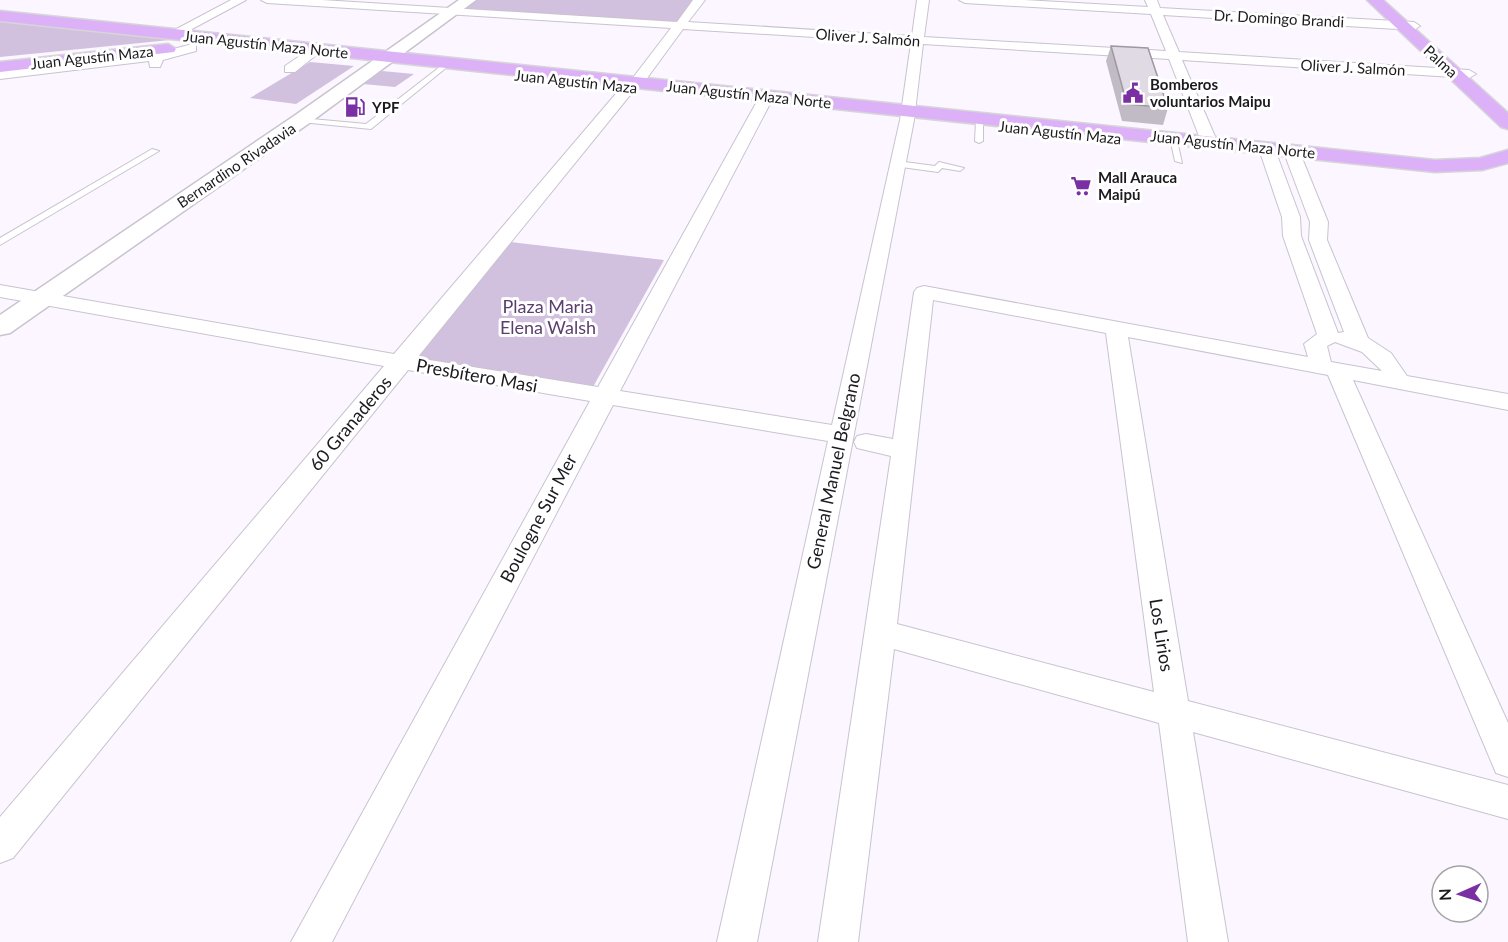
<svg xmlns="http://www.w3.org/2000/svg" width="1508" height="942" font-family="Lato,sans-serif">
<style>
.green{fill:#d2c0df}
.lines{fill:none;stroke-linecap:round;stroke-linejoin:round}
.lane-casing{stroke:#c9c3ce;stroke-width:2}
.street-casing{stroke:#c9c3ce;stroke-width:2}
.secondary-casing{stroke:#c9c3ce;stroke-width:3}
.primary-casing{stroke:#d6d6d6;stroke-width:3}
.lane{fill:#fff;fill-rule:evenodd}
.street{fill:#fff;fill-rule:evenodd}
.secondary{fill:#fff;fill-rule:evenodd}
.primary{fill:#dcb1f8;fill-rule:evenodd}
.wall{fill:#c1bbc5}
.building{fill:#e0dae5;stroke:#9d99a0;stroke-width:1.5}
.labels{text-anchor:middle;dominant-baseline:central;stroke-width:6;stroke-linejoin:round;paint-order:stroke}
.far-street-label{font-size:15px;fill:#1c1a1e;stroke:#fff}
.far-poi-label{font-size:15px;font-weight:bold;fill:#1c1a1e;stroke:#fff;text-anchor:start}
.park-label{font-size:18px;fill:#5a3e6d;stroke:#fff}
.street-label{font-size:18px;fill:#1c1a1e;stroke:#fff}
</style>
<rect width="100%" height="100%" fill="#fbf6ff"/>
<!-- green -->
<path class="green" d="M469,0h230l-19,25 -227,-13z
M0,21l180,18 -180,18z
M310,62l44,4 -58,38 -46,-6z
M382,71l32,3 -19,13 -32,-3z
M501,241l163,19 -75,134 -188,-32z"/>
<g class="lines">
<!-- lane casing -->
<g class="lane-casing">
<path id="lane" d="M441,66l6,1 -76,62 -70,-7 -4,-2 4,-2 65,6z
M976,121l7,2v18l-4,2 -4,-2z
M1171,143l7,2 4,18 -7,-2z
M152,149l7,2 -159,94v-7z
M897,161l38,5 4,-4 25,6 -4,3 -18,-3 -4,4 -44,-6v-4z"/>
</g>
<!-- street casing -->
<g class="street-casing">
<path id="street" d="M231,0h15l-69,37 -10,-3z
M261,0h61l355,22 16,-22h12l-17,22 224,14 5,-36h12l-5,37 242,14 -15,-37 -186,-11 -6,-3h65l124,7 -3,-7h12l3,8 254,14 6,4 -6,4 -251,-15 16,37 290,18 7,4 -7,4 -287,-18 35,81 -8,5 -8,-5 -32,-82 -246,-15 -9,76 -157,822h-40l111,-501 -215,-36 -281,537h-41l299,-541 -182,-31 -395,488 -13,5v-46l384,-451 -384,-69v-12l394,69 231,-271 7,-4 39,-51 -404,-25zM683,29l228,14 -11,77 -68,305 -212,-34 154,-295 -7,-4 -7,4 -162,291 -181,-29 218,-269 7,-4z
M192,44l4,1v6l-33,9 -3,7h-10l-1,-6 -149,18v-8l155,-17z
M310,49l5,1v6l-20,16h-10v-6z
M1269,150l8,5 23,62 1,19 37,97 6,-1 -35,-92 1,-18 -24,-64 2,-3 6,-2 8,5 26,64 -1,18 41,98 23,15 16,23 101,18v16l-155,-30 155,343v54l-12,-4 -168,-398 -200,-38 60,364 320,84v34l-315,-87 35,210h-40l-29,-219 -265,-74 -36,293h-40l73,-486 -34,-8 -3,-6 3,-6 9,-2 27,5 21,-147 3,-4 7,-2 384,71 -4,-13 13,-10 -34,-98 -1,-19 -21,-62zM933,300l173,33 48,359 -257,-68zM1335,342l27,10 20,19 -51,-9 -4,-16z"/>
</g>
<!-- secondary casing -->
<g class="secondary-casing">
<path id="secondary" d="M459,0h17l-168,124 -298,209 -10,2v-20l294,-199z"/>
</g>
<!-- primary casing -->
<g class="primary-casing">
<path id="primary" d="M1367,0h16l125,113v16l-7,-2z
M0,11l1435,149 45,-2 28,-8v13l-26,7 -47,2 -1435,-151z
M168,44l8,5 -2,3 -174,20v-10z"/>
</g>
<!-- lane -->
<use href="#lane" class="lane"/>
<!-- street -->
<use href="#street" class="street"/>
<!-- secondary -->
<use href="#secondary" class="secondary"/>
<!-- primary -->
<use href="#primary" class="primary"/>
</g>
<!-- wall -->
<path class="wall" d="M1111,46l57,62 -5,17 -41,-4 -16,-60z"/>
<!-- building -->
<path class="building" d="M1111,46l37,2 20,60 -41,-4z"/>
<!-- icons -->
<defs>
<g id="civic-bare" transform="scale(1.62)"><path d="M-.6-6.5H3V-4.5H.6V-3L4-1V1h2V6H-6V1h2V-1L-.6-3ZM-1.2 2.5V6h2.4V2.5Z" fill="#7a30a3" stroke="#fff" stroke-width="2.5" paint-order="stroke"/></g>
<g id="fuel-bare" transform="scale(1.62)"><path d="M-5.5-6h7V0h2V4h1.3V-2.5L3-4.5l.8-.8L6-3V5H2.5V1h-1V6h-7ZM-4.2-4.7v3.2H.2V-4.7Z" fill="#7a30a3" stroke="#fff" stroke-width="2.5" paint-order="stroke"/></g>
<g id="supermarket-bare" transform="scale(1.62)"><path d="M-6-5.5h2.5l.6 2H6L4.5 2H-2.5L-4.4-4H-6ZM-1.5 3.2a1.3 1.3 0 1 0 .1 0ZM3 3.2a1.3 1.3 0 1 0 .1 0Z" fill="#7a30a3" stroke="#fff" stroke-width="2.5" paint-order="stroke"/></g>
</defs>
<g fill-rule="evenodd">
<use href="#civic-bare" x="1133" y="93"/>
<use href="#fuel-bare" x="355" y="107"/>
<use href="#supermarket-bare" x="1081" y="186"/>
</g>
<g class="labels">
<!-- far-street labels -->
<g class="far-street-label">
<text transform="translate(1279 18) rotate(3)">Dr. Domingo Brandi</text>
<text transform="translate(868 37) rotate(4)">Oliver J. Salmón</text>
<text transform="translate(266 44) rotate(6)">Juan Agustín Maza Norte</text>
<text transform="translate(92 57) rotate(-6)">Juan Agustín Maza</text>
<text transform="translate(1441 61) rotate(43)">Palma</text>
<text transform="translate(1353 67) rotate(3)">Oliver J. Salmón</text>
<text transform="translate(576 81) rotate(6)">Juan Agustín Maza</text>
<text transform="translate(749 94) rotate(6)">Juan Agustín Maza Norte</text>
<text transform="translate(1060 132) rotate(6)">Juan Agustín Maza</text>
<text transform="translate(1233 144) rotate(6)">Juan Agustín Maza Norte</text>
<text transform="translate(236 165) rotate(-34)">Bernardino Rivadavia</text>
</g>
<!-- far-poi labels -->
<g class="far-poi-label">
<text x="1150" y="84">Bomberos<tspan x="1150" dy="17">voluntarios Maipu</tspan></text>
<text x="372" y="107">YPF</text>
<text x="1098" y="177">Mall Arauca<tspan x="1098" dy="17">Maipú</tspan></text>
</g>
<!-- park labels -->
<g class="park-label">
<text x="548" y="306">Plaza Maria<tspan x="548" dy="21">Elena Walsh</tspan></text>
</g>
<!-- street labels -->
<g class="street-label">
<text transform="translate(477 375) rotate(10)">Presbítero Masi</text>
<text transform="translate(350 423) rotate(-50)">60 Granaderos</text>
<text transform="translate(833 471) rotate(-78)">General Manuel Belgrano</text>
<text transform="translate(538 518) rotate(-62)">Boulogne Sur Mer</text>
<text transform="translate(1162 635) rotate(81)">Los Lirios</text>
</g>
</g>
<!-- north arrow -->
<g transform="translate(1460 894) rotate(267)"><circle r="28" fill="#ffffff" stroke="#a4a3a5" stroke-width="1.5"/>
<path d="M0-4.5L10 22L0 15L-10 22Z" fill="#7a30a3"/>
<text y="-9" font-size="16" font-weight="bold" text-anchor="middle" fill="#1c1a1e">N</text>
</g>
</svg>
